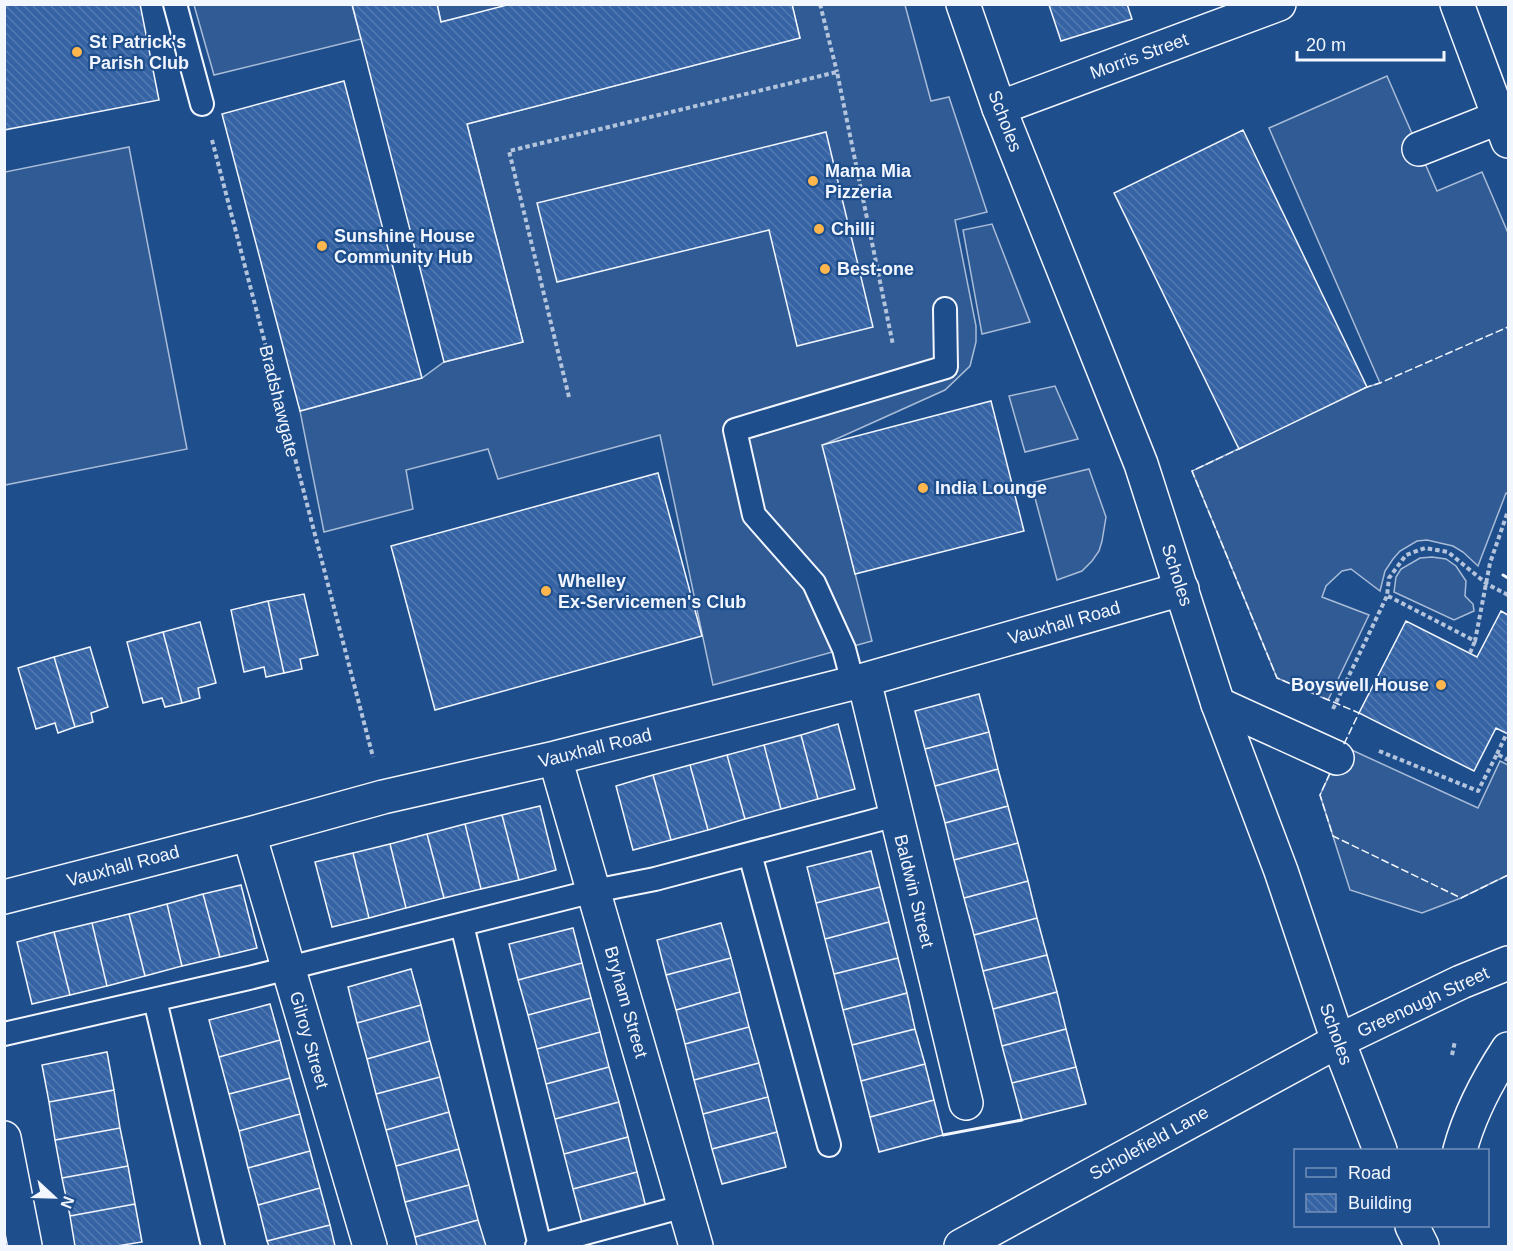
<svg xmlns="http://www.w3.org/2000/svg" width="1513" height="1251" font-family="Helvetica,sans-serif">
<style>
.built{fill:#305b95;stroke:#a8bbd7;stroke-width:1.5}
.building{fill:url(#building-back-hatch);stroke:#f2f6ff;stroke-width:1.5}
.lines{fill:none;stroke-linecap:round;stroke-linejoin:round}
.lane-casing{stroke:#f2f6ff;stroke-width:26}
.street-casing{stroke:#f2f6ff;stroke-width:36}
.secondary-casing{stroke:#f2f6ff;stroke-width:36}
.path{stroke:#b3c4dc;stroke-width:4;stroke-dasharray:4.5 3;stroke-linecap:butt}
.lane{stroke:#1f4e8c;stroke-width:22}
.street{stroke:#1f4e8c;stroke-width:33}
.secondary{stroke:#1f4e8c;stroke-width:33}
.fence{stroke:#f2f6ff;stroke-width:1.5;stroke-dasharray:8 3;stroke-linecap:butt}
.wall{stroke:#f2f6ff;stroke-width:3}
.poi-dot{fill:#ffb74d;stroke:#1f4e8c;stroke-width:2}
.labels{text-anchor:middle;dominant-baseline:central;stroke-width:4.5;stroke-linejoin:round;paint-order:stroke}
.poi-label{font-size:18px;font-weight:bold;fill:#f2f6ff;stroke:#1f4e8c;text-anchor:start}
.street-label{font-size:18px;fill:#f2f6ff;stroke:#1f4e8c}
</style>
<defs>
<pattern id="building-back-hatch" width="6" height="6" patternUnits="userSpaceOnUse" patternTransform="scale(1.5)"><rect width="6" height="6" fill="#3563a3"/><path d="M-1 5l2 2M0 0l6 6M5-1l2 2" fill="none" stroke="#537ab1"/></pattern>
</defs>
<rect width="100%" height="100%" fill="#1f4e8c"/>
<!-- built -->
<path class="built" d="M437,4l74,1 -70,17z
M194,5h158l9,34 -147,36z
M792,5h113l26,96 18,-4 38,115 -32,8 21,106v16l-6,24 -25,24 -122,55 49,196 -159,44 -53,-250 -162,44 -10,-30 -82,21 7,39 -89,23 -24,-121 122,-33 22,-16 79,-20 -56,-218 333,-86z
M1387,76l50,115 45,-19 26,61v261l-2,-1 -28,73 -15,-14 -10,-6 -26,-6 -10,1 -17,10 -7,8 -8,12 -5,20 -29,-22 -9,2 -16,15 -4,11 47,18 -41,85 -51,-22 -85,-207 175,-84 13,-4 -111,-255z
M129,147l58,302 -182,36v-313z
M992,224l38,98 -48,12 -19,-104z
M1055,386l23,53 -53,13 -16,-56z
M1089,469l17,48 -4,24 -3,10 -7,10 -10,10 -25,9 -26,-97z
M1432,557l14,2 10,7 10,15 -1,15 8,8 1,7 -20,9 -60,-28 2,-15 5,-8 19,-11z
M1343,746l135,62 22,-47 8,4v110l-47,23 -39,15 -72,-23 -30,-95z"/>
<!-- building -->
<path class="building" d="M4,4h136l19,96 -155,30z
M352,4h85l4,18 70,-18h281l8,34 -333,86 56,218 -79,20z
M1127,4l5,15 -71,22 -12,-36z
M344,81l78,297 -122,33 -78,-297z
M1243,130l124,257 -128,62 -125,-256z
M826,132l47,195 -76,19 -28,-116 -212,52 -20,-79z
M991,401l33,130 -169,43 -33,-129z
M658,473l44,163 -267,74 -44,-164z
M304,594l14,61 -18,4 2,10 -18,4 -16,-72z
M268,601l16,72 -18,4 -2,-10 -20,5 -13,-62z
M1501,611l7,4v119l-12,-6 -22,43 -115,-58 47,-92 71,36z
M200,622l16,61 -18,5 2,10 -18,5 -19,-71z
M163,632l19,71 -17,4 -3,-9 -19,5 -16,-61z
M90,647l18,60 -17,6 2,9 -18,5 -21,-70z
M54,657l21,70 -17,6 -3,-10 -19,6 -18,-61z
M979,694l10,38 -64,17 -10,-38z
M838,724l17,65 -37,10 -17,-64z
M989,732l9,37 -63,17 -10,-37z
M801,735l17,64 -37,10 -17,-64z
M764,745l17,64 -36,10 -18,-64z
M727,755l18,64 -37,11 -18,-65z
M690,765l18,65 -37,10 -18,-65z
M998,769l10,37 -63,17 -10,-37z
M653,775l18,65 -38,10 -17,-64z
M540,806l16,64 -37,10 -17,-65z
M1008,806l10,37 -64,17 -9,-37z
M502,815l17,65 -38,9 -16,-65z
M465,824l16,65 -37,9 -17,-64z
M427,834l17,64 -38,10 -16,-64z
M1018,843l10,38 -64,17 -10,-38z
M390,844l16,64 -37,10 -16,-65z
M871,851l9,36 -64,16 -9,-36z
M353,853l16,65 -37,9 -17,-65z
M1028,881l9,37 -63,17 -10,-37z
M241,885l16,63 -37,9 -17,-63z
M880,887l9,35 -64,17 -9,-36z
M203,894l17,63 -38,9 -15,-62z
M167,904l15,62 -37,10 -16,-62z
M129,914l16,62 -38,10 -15,-63z
M1037,918l10,37 -64,16 -9,-36z
M889,922l9,36 -64,16 -9,-35z
M92,923l15,63 -37,9 -16,-63z
M721,923l10,35 -65,17 -9,-35z
M573,928l9,35 -64,17 -9,-36z
M54,932l16,63 -38,9 -15,-62z
M1047,955l10,37 -64,17 -10,-38z
M731,958l9,34 -64,18 -10,-35z
M898,958l9,35 -64,17 -9,-36z
M582,963l9,35 -63,17 -10,-35z
M411,969l10,36 -64,18 -9,-36z
M740,992l9,35 -64,17 -9,-34z
M1057,992l9,37 -64,17 -9,-37z
M907,993l8,36 -63,16 -9,-35z
M591,998l9,34 -63,17 -9,-34z
M270,1004l10,36 -61,17 -10,-37z
M421,1005l9,36 -63,18 -10,-36z
M749,1027l10,36 -65,17 -9,-36z
M915,1029l10,35 -64,17 -9,-36z
M1066,1029l10,38 -64,16 -10,-37z
M600,1032l9,35 -63,17 -9,-35z
M280,1040l10,38 -61,16 -10,-37z
M430,1041l10,36 -64,17 -9,-35z
M107,1052l7,38 -65,12 -7,-37z
M759,1063l9,34 -65,17 -9,-34z
M925,1064l9,36 -64,17 -9,-36z
M609,1067l10,35 -64,17 -9,-35z
M1076,1067l10,37 -64,16 -10,-37z
M440,1077l9,35 -63,18 -10,-36z
M290,1078l10,36 -61,17 -10,-37z
M114,1090l6,38 -65,12 -6,-38z
M768,1097l9,35 -65,17 -9,-35z
M934,1100l9,35 -64,17 -9,-35z
M619,1102l9,35 -64,17 -9,-35z
M449,1112l10,37 -63,17 -10,-36z
M300,1114l10,37 -62,17 -9,-37z
M120,1128l8,38 -66,12 -7,-38z
M777,1132l9,35 -64,17 -10,-35z
M628,1137l9,35 -64,17 -9,-35z
M459,1149l10,36 -64,17 -9,-36z
M310,1151l10,37 -62,17 -10,-37z
M128,1166l7,38 -65,12 -8,-38z
M637,1172l9,35 -64,16 -9,-34z
M469,1185l9,35 -63,17 -10,-35z
M320,1188l10,37 -63,16 -9,-36z
M135,1204l7,38 -25,4h-42l-5,-30z
M478,1220l8,26h-69l-2,-9z
M330,1225l5,21h-66l-2,-5z"/>
<g class="lines">
<!-- lane casing -->
<g class="lane-casing">
<path id="lane" d="M175,4l27,100
M853,683l-9,-34 -30,-66 -60,-68 -19,-85 211,-63 -1,-58
M750,854l79,291
M462,925l78,321
M155,1000l58,246
M4,1034l245,-56 345,-87 61,-12 241,-64
M537,1246l148,-40"/>
</g>
<!-- street casing -->
<g class="street-casing">
<path id="street" d="M1457,4l51,137
M999,108l280,-104
M1419,149l81,-32
M864,680l102,423
M1218,704l119,54
M555,758l141,488
M249,834l121,412
M4,897l245,-63 134,-37 172,-39 298,-75 329,-94
M4,1138l21,108"/>
</g>
<!-- secondary casing -->
<g class="secondary-casing">
<path id="secondary" d="M963,4l36,104 142,356 77,240 63,167 57,170 42,109
M1460,1150c10,-37 27,-69 48,-101
M1412,1226l10,20
M961,1246l377,-205 123,-59 47,-19"/>
</g>
<!-- path -->
<path class="path" d="M820,4l17,68
M212,140l161,617
M569,397l-60,-246 328,-79 56,273
M1388,596l87,45 15,-78 18,-52
M1470,653l5,-12
M1333,709l54,-113 2,-18 17,-23 19,-7 23,4 39,32 21,11
M1379,751l99,40 19,-37 11,6
M1497,754l10,-21
M1452,1055l3,-14"/>
<!-- lane -->
<use href="#lane" class="lane"/>
<!-- street -->
<use href="#street" class="street"/>
<!-- secondary -->
<use href="#secondary" class="secondary"/>
<!-- fence -->
<path class="fence" d="M1364,388l16,-5 128,-56
M1243,447l-51,24 85,207 82,35 -16,33
M1330,773l-10,22 13,41 128,62 47,-23"/>
<!-- wall -->
<path class="wall" d="M1503,575l5,3
M943,1135l79,-15"/>
</g>
<!-- markers -->
<g class="poi-dot">
<circle cx="77" cy="52" r="6"/>
<circle cx="813" cy="181" r="6"/>
<circle cx="819" cy="229" r="6"/>
<circle cx="322" cy="246" r="6"/>
<circle cx="825" cy="269" r="6"/>
<circle cx="923" cy="488" r="6"/>
<circle cx="546" cy="591" r="6"/>
<circle cx="1441" cy="685" r="6"/>
</g>
<g class="labels">
<!-- poi labels -->
<g class="poi-label">
<text x="89" y="42">St Patrick's<tspan x="89" dy="21">Parish Club</tspan></text>
<text x="825" y="171">Mama Mia<tspan x="825" dy="21">Pizzeria</tspan></text>
<text x="831" y="229">Chilli</text>
<text x="334" y="236">Sunshine House<tspan x="334" dy="21">Community Hub</tspan></text>
<text x="837" y="269">Best-one</text>
<text x="935" y="488">India Lounge</text>
<text x="558" y="581">Whelley<tspan x="558" dy="21">Ex-Servicemen's Club</tspan></text>
<text x="1429" y="685" text-anchor="end">Boyswell House</text>
</g>
<!-- street labels -->
<g class="street-label">
<text transform="translate(1139 56) rotate(-20)">Morris Street</text>
<text transform="translate(1005 121) rotate(69)">Scholes</text>
<text transform="translate(279 401) rotate(76)">Bradshawgate</text>
<text transform="translate(1177 575) rotate(72)">Scholes</text>
<text transform="translate(1064 623) rotate(-16)">Vauxhall Road</text>
<text transform="translate(595 748) rotate(-14)">Vauxhall Road</text>
<text transform="translate(123 866) rotate(-15)">Vauxhall Road</text>
<text transform="translate(914 891) rotate(76)">Baldwin Street</text>
<text transform="translate(626 1002) rotate(74)">Bryham Street</text>
<text transform="translate(1423 1002) rotate(-25)">Greenough Street</text>
<text transform="translate(1336 1034) rotate(70)">Scholes</text>
<text transform="translate(309 1040) rotate(74)">Gilroy Street</text>
<text transform="translate(1149 1143) rotate(-29)">Scholefield Lane</text>
</g>
</g>
<!-- border -->
<rect width="1513" height="1251" fill="none" stroke="#f2f6ff" stroke-width="12"/>
<!-- legend -->
<rect x="1294" y="1149" width="195" height="78" fill="#1f4e8c" stroke="#7391ba" stroke-width="1.5"/>
<rect x="1306" y="1168" width="30" height="9" fill="#1f4e8c" stroke="#7391ba" stroke-width="1.5"/>
<text x="1348" y="1179" font-size="18" fill="#f2f6ff">Road</text>
<rect x="1306" y="1194" width="30" height="18" fill="url(#building-back-hatch)" stroke="#7391ba" stroke-width="1.5"/>
<text x="1348" y="1209" font-size="18" fill="#f2f6ff">Building</text>
<!-- north arrow -->
<g transform="translate(54 1197) rotate(112)" stroke="#1f4e8c" stroke-width="4.5" paint-order="stroke">
<path d="M0-4.5L10 22L0 15L-10 22Z" fill="#f2f6ff"/>
<text y="-9" font-size="16" font-weight="bold" text-anchor="middle" fill="#f2f6ff">N</text>
</g>
<!-- scale -->
<path d="M1297 51v9h147v-9" fill="none" stroke="#f2f6ff" stroke-width="3"/>
<text x="1306" y="51" font-size="18" fill="#f2f6ff" stroke="#1f4e8c" stroke-width="4.5" paint-order="stroke">20 m</text>
</svg>
